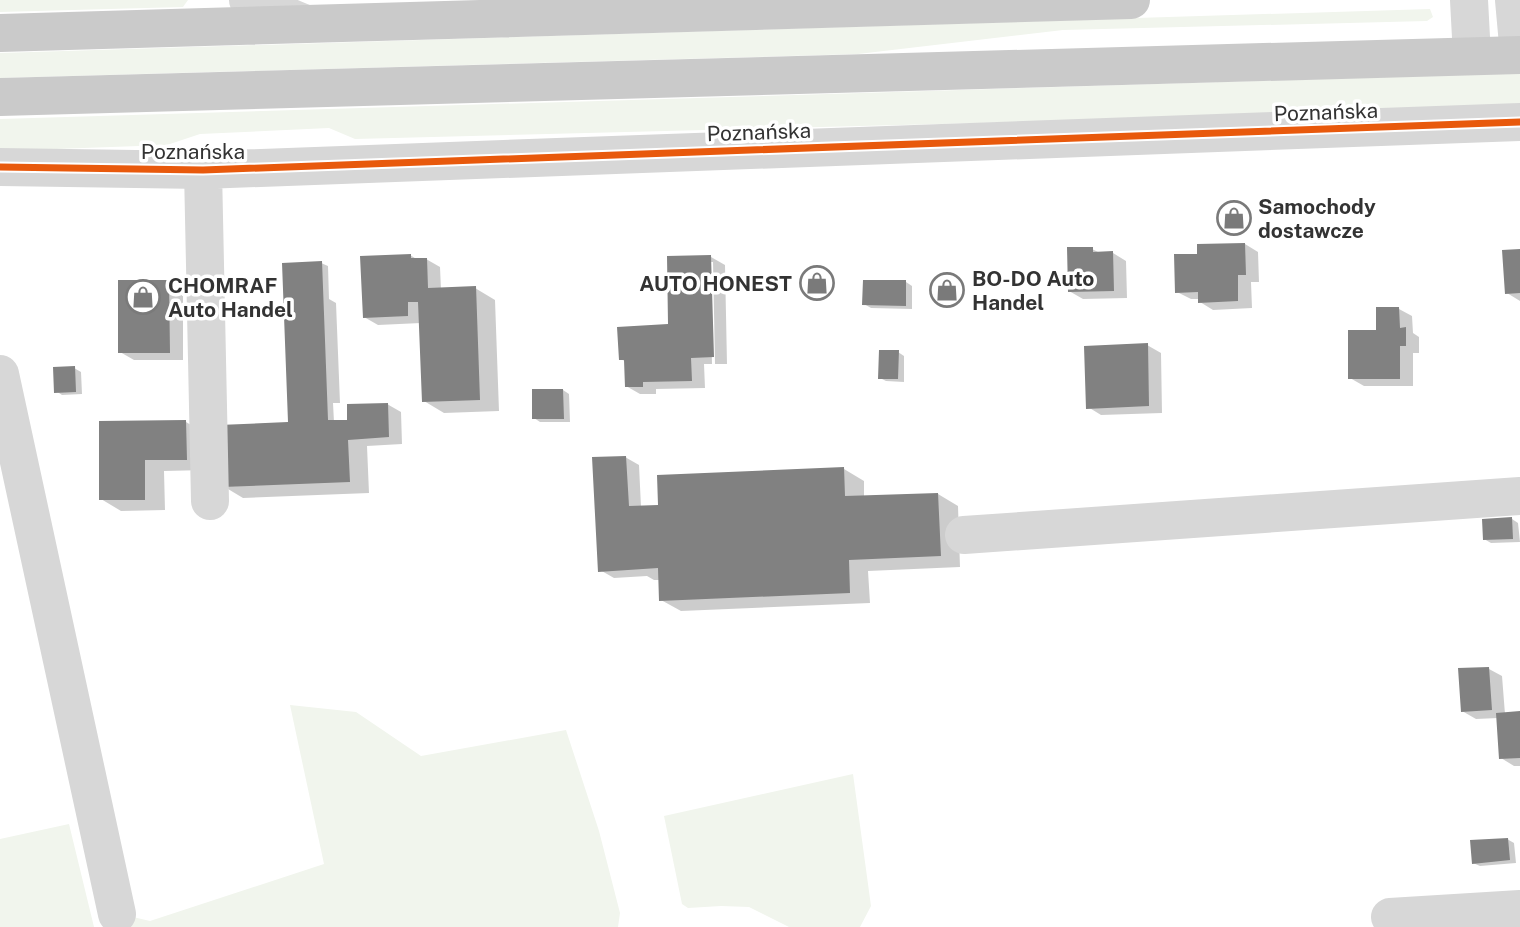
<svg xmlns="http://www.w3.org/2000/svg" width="1520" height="927" font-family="'Public Sans',sans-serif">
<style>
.green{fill:#f1f5ed}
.shadow{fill:#0003}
.building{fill:#818181}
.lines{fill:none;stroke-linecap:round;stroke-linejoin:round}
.minor{stroke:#d7d7d7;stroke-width:38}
.major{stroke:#cacaca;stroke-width:38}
.cycleway-casing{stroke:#fff;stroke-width:11}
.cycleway{stroke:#e8590c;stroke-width:7}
.labels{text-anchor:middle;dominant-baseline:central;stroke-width:7;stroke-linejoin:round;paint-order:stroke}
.street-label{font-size:21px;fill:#333;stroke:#fff}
.poi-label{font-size:21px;font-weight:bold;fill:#333;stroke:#fff;text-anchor:start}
</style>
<rect width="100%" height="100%" fill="#fff"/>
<!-- green -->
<path class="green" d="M0,0h188l-5,7 -183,5z
M1430,9l3,8 -6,4 -364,9 -205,24 -858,24v-25z
M1520,73v36l-1165,30 -26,-11 -129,6 -33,11 -167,6v-32z
M290,705l66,7 65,44 145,-26 33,101 21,82 -2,14h-515l30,-10 17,4 174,-57z
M853,774l18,132 -11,21h-71l-40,-20 -28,-1 -33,2 -6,-4 -18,-88z
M69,824l25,103h-94v-88z"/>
<!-- shadow -->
<path class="shadow" d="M1245,244l13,8 1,30h-8l1,26 -39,2 -13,-8v-3h-9l-14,-7 22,-37z
M1092,249l8,4h13l13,8 1,37 -44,1 -14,-8z
M1520,251v50l-13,-8z
M410,255l8,5 8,-1 14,8 1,23 34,-2 20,12 4,111 -55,2 -20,-12 -3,-78 -43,2 -14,-8z
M711,257l14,8 2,99h-12l-2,-102h-3l2,102h-8l1,24 -49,1v5h-16l-14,-8 -1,-25 -5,-2 50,-33z
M321,263l7,3 1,33 7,4 4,100h-7l1,19h13l40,-18 14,8 1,32 -35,2 2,47 -126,5 -20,-12 71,-62z
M169,281l14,8v71h-49l-14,-8z
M906,282l6,4v23l-41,-1 -7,-4z
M1399,309l13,7 1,17 6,4v16h-6v33h-49l-14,-8 28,-46z
M1147,345l14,8 1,60 -61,2 -13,-8z
M898,352l6,4v26l-18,-1 -6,-3z
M74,368l7,4 1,22 -20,1 -6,-4z
M563,390l6,4 1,28h-30l-6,-4z
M186,422l20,12v36l-42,1 1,39 -44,1 -20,-12z
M625,457l14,8 2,42 19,-1 184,-37 20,12v16l74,-3 20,12 2,61 -92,4 2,32 -189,8 -20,-11 -1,-20h-6l-7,-4 -33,2 -14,-8z
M1512,519l6,4 2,19 -29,1 -7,-4z
M1489,669l13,7 3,38 15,-1v53h-6l-13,-8 -3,-40 -22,1 -14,-8z
M1507,839l7,4 2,20 -36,3 -7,-3z"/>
<!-- building -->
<path class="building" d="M1245,243l1,32h-8v26l-40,2v-11l-23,1 -1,-39h23v-10z
M1067,247h26v5l20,-1 1,40 -46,1z
M1520,249v44l-15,1 -3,-44z
M411,254v4h16l1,30 48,-2 4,114 -58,2 -4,-100h-10v14l-45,2 -3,-62z
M711,255l3,102 -23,1 1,23 -49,1v5h-18l-1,-27h-5l-2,-33 51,-3 -1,-68z
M322,261l6,159h19v-16l41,-1 1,34 -41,3 2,42 -128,5 -3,-62 69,-3 -6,-159z
M118,280h51l1,73h-52z
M863,280h43v26l-44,-1z
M1376,307h23l1,21 6,-1v19h-6v33h-52v-49h28z
M1148,343l1,63 -63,3 -2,-63z
M879,350h20l-1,29h-20z
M75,366l1,26 -22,1 -1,-26z
M532,389h31l1,30h-32z
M186,420l1,40h-42v40h-46v-79z
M626,456l3,50 29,-1 -1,-30 187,-8 1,29 93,-3 3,63 -92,4 1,33 -191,8 -1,-33 -60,4 -6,-115z
M1512,517l1,22 -30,1 -1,-21z
M1489,667l3,43 -31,2 -3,-44z
M1520,711v47l-21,1 -3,-46z
M1508,838l2,22 -38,4 -2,-24z"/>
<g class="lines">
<!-- minor -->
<path class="minor" d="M248,0l58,24
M1469,0l3,56
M1514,0l5,55
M0,167l203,3 1317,-48
M203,170l7,331
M0,374l117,540
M964,535l556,-39
M1390,917l130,-8"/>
<!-- major -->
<path class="major" d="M0,33l1131,-33
M0,97l1520,-42"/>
<!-- cycleway casing -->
<g class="cycleway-casing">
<path id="cycleway" d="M0,167l203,3 1317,-48"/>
</g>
<!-- cycleway -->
<use href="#cycleway" class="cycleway"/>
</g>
<!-- icons -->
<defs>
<g id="shop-ring" transform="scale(1.75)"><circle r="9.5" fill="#fff" stroke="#7a7a7a" stroke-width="1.5"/><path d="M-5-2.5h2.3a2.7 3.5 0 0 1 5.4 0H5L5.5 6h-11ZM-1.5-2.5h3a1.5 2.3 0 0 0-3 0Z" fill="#7a7a7a"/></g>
</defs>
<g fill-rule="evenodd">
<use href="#shop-ring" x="1234" y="218"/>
<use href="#shop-ring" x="817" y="283"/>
<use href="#shop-ring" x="947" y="290"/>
<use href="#shop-ring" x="143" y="297"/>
</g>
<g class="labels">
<!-- street labels -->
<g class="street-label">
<text transform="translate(1326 112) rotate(-2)">Poznańska</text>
<text transform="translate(759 132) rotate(-2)">Poznańska</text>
<text x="193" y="151">Poznańska</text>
</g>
<!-- poi labels -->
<g class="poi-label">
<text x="1258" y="206">Samochody<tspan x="1258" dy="24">dostawcze</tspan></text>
<text x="972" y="278">BO-DO Auto<tspan x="972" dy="24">Handel</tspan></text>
<text x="792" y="283" text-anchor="end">AUTO HONEST</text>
<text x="168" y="285">CHOMRAF<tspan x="168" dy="24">Auto Handel</tspan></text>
</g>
</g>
</svg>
